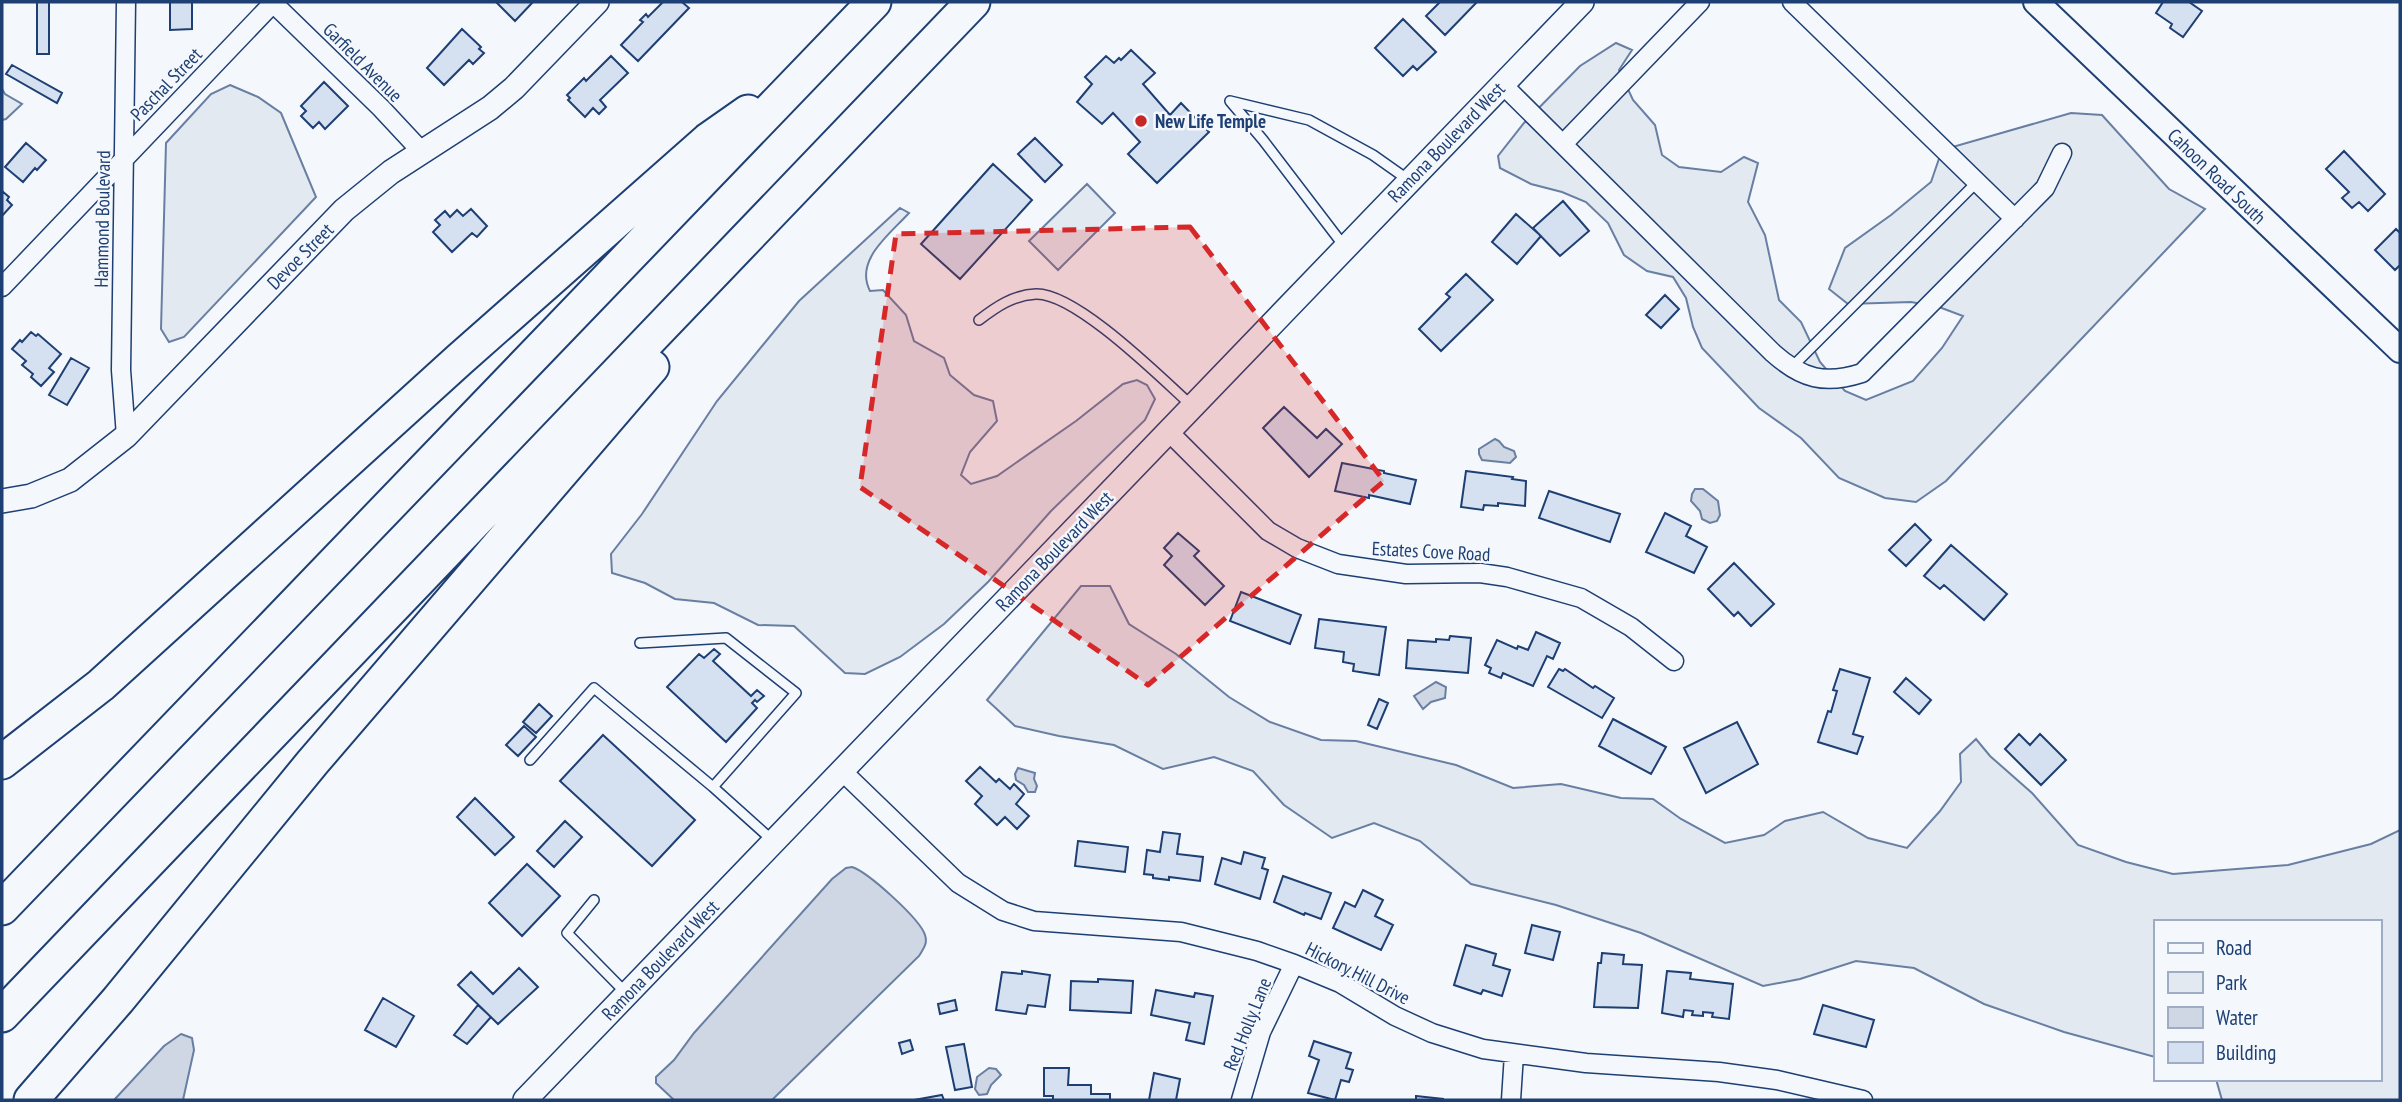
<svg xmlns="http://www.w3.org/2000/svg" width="2402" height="1102" font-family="'PT Sans Narrow',sans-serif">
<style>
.green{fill:#e3e9f0;stroke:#687fa3;stroke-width:2}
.water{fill:#cfd7e4;stroke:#687fa3;stroke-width:2}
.building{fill:#d5e0f0;stroke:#1d3f73;stroke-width:2}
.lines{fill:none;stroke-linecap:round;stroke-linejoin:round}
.service-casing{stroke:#1d3f73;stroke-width:12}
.minor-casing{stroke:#1d3f73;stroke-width:21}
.tertiary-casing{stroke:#1d3f73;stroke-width:26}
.secondary-casing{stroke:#1d3f73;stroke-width:28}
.motorway-casing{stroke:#1d3f73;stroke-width:37}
.service{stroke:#f4f7fb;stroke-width:9}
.minor{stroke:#f4f7fb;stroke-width:18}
.tertiary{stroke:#f4f7fb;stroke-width:23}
.secondary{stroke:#f4f7fb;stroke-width:24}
.motorway{stroke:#f4f7fb;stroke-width:33}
.marked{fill:#d62828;fill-opacity:0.2;stroke:#d62828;stroke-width:5;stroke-dasharray:14 9;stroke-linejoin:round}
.poi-dot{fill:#c62828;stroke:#f4f7fb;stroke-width:2.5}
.labels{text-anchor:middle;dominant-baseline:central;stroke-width:5;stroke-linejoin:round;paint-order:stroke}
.street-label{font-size:19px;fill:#1d3f73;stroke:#f4f7fb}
.poi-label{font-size:19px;font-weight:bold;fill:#1d3f73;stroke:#f4f7fb;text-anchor:start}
</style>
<rect width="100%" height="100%" fill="#f4f7fb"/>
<!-- green -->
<path class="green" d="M1616,43l16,7 -13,20 14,30 22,25 7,30 17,12 42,5 23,-15 14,6 -10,39 17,33 14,65 22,22 19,40 25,29 21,9 47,-19 29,-33 21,-32 -24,-9 -28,-5 -63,2 -19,-15 16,-41 46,-33 40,-33 11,-32 129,-37 31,2 67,74 36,20 -259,272 -30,21 -31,-4 -46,-20 -38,-40 -42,-30 -57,-60 -9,-21 -7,-29 -13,-21 -26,-6 -23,-16 -16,-32 -22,-21 -24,-10 -31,-8 -31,-16 -2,-12 26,-33 56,-57z
M230,85l28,12 23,16 35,84 -132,140 -15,5 -8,-13 5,-186 45,-49z
M2,89l3,5 17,10 -16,15 -4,1z
M1087,184l28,29 -57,57 -29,-29z
M900,208l9,5c-19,21 -55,47 -39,78l13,-1 23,25 8,26 30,17 6,17 24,20 19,6 4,20 -27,31 -9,23 10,9 26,-8 79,-55 47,-37 14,-4 10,5 8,14 -10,21 -94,91 -63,71 -44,42 -44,33 -35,17 -20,-1 -51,-47 -36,-1 -44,-22 -39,-4 -30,-16 -33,-10 -1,-19 31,-40 75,-113 82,-100z
M1081,586h29l19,38 47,30 53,43 41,25 51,18 35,1 100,24 57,23 48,-4 60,14 32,1 28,20 44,24 39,-8 21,-14 38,-9 45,26 39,10 33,-37 21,-29 -1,-28 16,-15 14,17 42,37 46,52 48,17 47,12 115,-9 83,-21 29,-14v270h-178l-6,-21h163v-157h-224v135l-91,-25 -80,-28 -70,-36 -58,-7 -56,18 -37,7 -122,-53 -85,-28 -85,-21 -51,-43 -46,-18 -42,15 -48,-33 -31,-34 -39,-14 -51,12 -49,-24 -55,-9 -44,-10 -28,-26z"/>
<!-- water -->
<path class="water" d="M1495,439l4,2 5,6 10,4 2,6 -6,6 -28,-3 -3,-6v-5z
M1695,489h8l15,12 2,14 -3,6 -7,2 -8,-4 -2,-8 -9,-10 1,-7z
M1436,682l10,5 -1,11 -14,4 -8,7 -9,-13z
M1018,768l17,5 -1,6 3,7 -2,6h-7l-4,-7 -8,-5 -1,-6z
M852,867c16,5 68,52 73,68 3,9 -2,14 -6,21l-147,144h-98l-18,-17v-6l18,-17 20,-27 138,-154 14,-11z
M181,1034l11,4 2,12 -11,50h-69l50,-54z
M989,1068l7,1 5,6 -10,10 -4,9 -8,1 -4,-6 2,-12z"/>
<!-- building -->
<path class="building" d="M37,2h12v52h-12z
M170,2h22v27l-22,1z
M496,2h35l1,1 -17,18z
M663,2h19l7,6 -51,53 -17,-16 22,-23 -3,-2 6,-6 2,3z
M1440,2h37l-32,33 -19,-19z
M2163,2h26l13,9 -19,26 -13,-9 2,-4 -16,-11z
M1403,19l33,33 -19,18 -4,-4 -10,10 -28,-28z
M462,29l19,18 -2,2 5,4 -11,11 -4,-4 -25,25 -17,-17z
M1131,50l24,23 -12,11 27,31 11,-12 28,29 -52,51 -29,-29 12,-12 -27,-29 -11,11 -25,-22 15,-18 -7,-7 21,-21 8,7 5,-5 2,2z
M611,56l17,17 -28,27 6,7 -7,7 -6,-6 -8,9 -17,-17 2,-2 -3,-3 17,-17 2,3z
M12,65l50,28 -5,10 -51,-29z
M324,82l24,24 -23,23 -6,-7 -6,6 -12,-12 5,-5 -5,-5z
M1035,138l27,27 -17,17 -27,-28z
M26,143l20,17 -9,10 -2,-2 -12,14 -18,-15z
M2344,151l41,43 -17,17 -9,-9 -7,6 -10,-10 7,-6 -23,-23z
M993,164l39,36 -72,79 -39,-35z
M2,191l7,6 -2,3 5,5 -10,11z
M1563,201l26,30 -29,25 -27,-28z
M471,209l16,17 -10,11 -5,-4 -20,19 -19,-20 7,-7 -5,-5 10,-9 5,6 7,-7 6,6z
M1516,214l25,22 -24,28 -25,-22z
M2396,229l4,4v32l-5,5 -20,-20z
M1466,274l27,26 -52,51 -22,-22 31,-32 -4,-3z
M1665,295l14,14 -18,19 -15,-13z
M31,332l5,4 2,-2 23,20 -12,14 5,4 -13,14 -10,-9 2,-3 -11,-9 4,-4 -14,-12 8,-9 2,2z
M71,358l18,10 -22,37 -18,-10z
M1284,407l33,31 9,-9 16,15 -33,33 -46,-49z
M1342,463l42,8v2l32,7 -6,24 -41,-9v3l-34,-7z
M1466,471l47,6 -1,2 14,2 -1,25 -27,-3v3l-14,-1 -1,5 -22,-3z
M1549,491l71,23 -10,28 -71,-24z
M1665,513l26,13 -5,10 21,11 -13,26 -48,-21z
M1915,524l16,16 -25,26 -17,-16z
M1178,533l21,18 -5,5 30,30 -19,19 -41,-40 8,-9 -8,-8z
M1951,545l56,49 -23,26 -40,-35 -4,4 -16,-13z
M1734,563l40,41 -23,22 -13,-14 -4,4 -26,-27z
M1241,592l60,23 -11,29 -60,-23z
M1319,619l67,8 -7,48 -26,-4 1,-7 -11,-2 1,-10 -29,-4z
M1536,632l24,11 -7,16 -6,-3 -14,30 -30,-13 -2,5 -12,-5 2,-5 -6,-3 12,-25 20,9 1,-3 10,4z
M1450,636l21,2 -3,35 -62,-5 2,-28 28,2v-3l13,1z
M714,649l6,5 -7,7 38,35 6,-6 7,6 -7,6 -2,-2 -3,3 5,5 -31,34 -59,-55 32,-33 5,4z
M1559,669l4,2 2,-2 28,19 2,-2 19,12 -12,20 -54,-31z
M1840,669l30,9 -17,56 10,3 -6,17 -39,-12 10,-31 3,1 6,-21 -4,-1z
M1906,678l25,22 -12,14 -25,-22z
M1379,699l9,4 -11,26 -9,-4z
M539,704l13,12 -16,17 -13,-11z
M1613,719l53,28 -15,27 -52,-28z
M1737,722l21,42 -52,29 -22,-45z
M524,726l12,11 -18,19 -12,-11z
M2019,734l11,11 10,-11 26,26 -25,25 -36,-36z
M603,735l92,85 -43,46 -92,-85z
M980,767l16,15 3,-3 11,10 4,-5 10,10 -8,10 13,12 -12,13 -12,-12 -8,8 -22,-21 7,-8 -16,-15z
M475,798l39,39 -19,18 -38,-38z
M565,821l17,16 -28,30 -17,-16z
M1163,832l17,2 -3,20 26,3 -3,24 -31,-4v3l-16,-2v-3l-9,-1 3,-24 13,2z
M1078,841l50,6 -3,25 -50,-6z
M1244,852l21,6 -3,10 6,2 -8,29 -45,-15 7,-26 19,6z
M527,864l33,32 -38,40 -33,-33z
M1283,876l48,17 -10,26 -16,-6 -1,2 -30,-13z
M1363,890l20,10 -8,16 18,9 -12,25 -48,-22 12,-26 10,5z
M1532,925l28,7 -7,28 -28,-7z
M1466,945l30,9 -3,11 17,5 -8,26 -19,-6 -2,4 -27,-9z
M1602,953l22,2 -1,9 19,1 -4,43 -44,-1 4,-44h3z
M519,968l19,19 -40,37 -40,-39 13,-13 22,22z
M1022,971l28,4 -5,32 -17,-2 -2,9 -30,-4 6,-38 20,2z
M1667,971l24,2 -1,6 43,5 -4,35 -17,-2 1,-4 -10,-1v4l-11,-1 1,-4 -9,-1 -1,7 -21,-4z
M1098,979l35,2 -2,32 -61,-3 1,-29 27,1z
M1156,990l38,7 1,-4 18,3 -9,48 -18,-4 4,-17 -39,-8z
M383,998l31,18 -18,31 -31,-17z
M955,1000l2,10 -17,4 -2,-10z
M478,1005l13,12 -24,27 -13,-9z
M1823,1005l51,15 -8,27 -52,-13z
M910,1040l3,10 -11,4 -3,-11z
M1314,1041l37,12 -5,15 7,2 -4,12 -8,-2 -6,20 -27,-7 11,-33 -10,-4z
M964,1044l8,43 -17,3 -9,-43z
M1044,1068h25l-1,17h23v9h19v6h-57v-4h-9z
M1154,1073l26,6 -4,21h-27z
M942,1095l2,5h-30z
M1416,1096l27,3v1h-27z"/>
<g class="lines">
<!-- service casing -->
<g class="service-casing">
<path id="service" d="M1344,246l-81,-106 -33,-39 79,19 64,35 34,24
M979,320c17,-13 34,-25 57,-26 40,-1 124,83 155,111
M1791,368l186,-186
M640,643l86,-5 70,55 -83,94
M530,760l64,-72 119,99 59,53
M594,900l-27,33 59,60"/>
</g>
<!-- minor casing -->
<g class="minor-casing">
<path id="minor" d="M272,2l109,106 42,45
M1792,2l223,217
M1502,84l271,269c29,26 52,32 89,20l183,-185 17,-35
M1563,144l137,-142
M2,287l272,-285
M1169,432l99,99 29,17 41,16 68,10 74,-1 27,4 74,21 50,29 43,34
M126,436l-5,-66 5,-368
M842,771l116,112 45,28 31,10 147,11 76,19 37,13 46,19 55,33 37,17 51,16 103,14 133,9 58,8 86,20
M1241,1100l20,-68 33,-68
M1511,1100l3,-46"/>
</g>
<!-- tertiary casing -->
<g class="tertiary-casing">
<path id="tertiary" d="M2,501l29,-5 39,-16 56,-44 218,-226 47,-38 99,-64 24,-20 83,-86
M525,1100l1057,-1098"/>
</g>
<!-- secondary casing -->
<g class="secondary-casing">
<path id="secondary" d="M2036,2l364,348"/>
</g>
<!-- motorway casing -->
<g class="motorway-casing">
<path id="motorway" d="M2,762l99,-77 358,-325 249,-220 40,-28
M2,908l872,-906
M2,1015l971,-1013
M31,1100l87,-100 194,-237 340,-396"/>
</g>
<!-- service -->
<use href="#service" class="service"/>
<!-- minor -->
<use href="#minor" class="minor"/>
<!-- tertiary -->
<use href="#tertiary" class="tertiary"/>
<!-- secondary -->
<use href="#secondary" class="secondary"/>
<!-- motorway -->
<use href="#motorway" class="motorway"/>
</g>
<!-- marked area -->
<path class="marked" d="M1190,227l194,254 -236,204 -288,-198 36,-253z"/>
<!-- markers -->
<circle class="poi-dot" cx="1141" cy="121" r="7"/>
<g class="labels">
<!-- street labels -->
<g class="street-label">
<text transform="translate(363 62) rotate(45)">Garfield Avenue</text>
<text transform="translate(166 84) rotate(-46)">Paschal Street</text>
<text transform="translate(1446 142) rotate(-46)">Ramona Boulevard West</text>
<text transform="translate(2217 176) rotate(44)">Cahoon Road South</text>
<text transform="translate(102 219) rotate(-89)">Hammond Boulevard</text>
<text transform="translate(300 256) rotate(-45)">Devoe Street</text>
<text transform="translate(1054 551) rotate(-46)">Ramona Boulevard West</text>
<text transform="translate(1431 551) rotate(3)">Estates Cove Road</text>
<text transform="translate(660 960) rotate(-46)">Ramona Boulevard West</text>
<text transform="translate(1358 973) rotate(27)">Hickory Hill Drive</text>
<text transform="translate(1247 1024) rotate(-68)">Red Holly Lane</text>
</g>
<!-- poi labels -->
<g class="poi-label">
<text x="1155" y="121">New Life Temple</text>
</g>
</g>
<!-- border -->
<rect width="2402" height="1102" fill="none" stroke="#1d3f73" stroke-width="7"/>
<!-- legend -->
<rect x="2154" y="920" width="228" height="161" fill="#f4f7fb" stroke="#9eadc5" stroke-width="2"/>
<rect x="2168" y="943" width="35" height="10" fill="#f4f7fb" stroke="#9eadc5" stroke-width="2"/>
<text x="2216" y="955" font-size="21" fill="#1d3f73">Road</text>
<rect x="2168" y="972" width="35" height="21" fill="#e3e9f0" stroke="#9eadc5" stroke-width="2"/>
<text x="2216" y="990" font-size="21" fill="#1d3f73">Park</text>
<rect x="2168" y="1007" width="35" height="21" fill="#cfd7e4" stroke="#9eadc5" stroke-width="2"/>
<text x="2216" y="1025" font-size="21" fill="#1d3f73">Water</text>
<rect x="2168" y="1042" width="35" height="21" fill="#d5e0f0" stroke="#9eadc5" stroke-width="2"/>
<text x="2216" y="1060" font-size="21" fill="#1d3f73">Building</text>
</svg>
